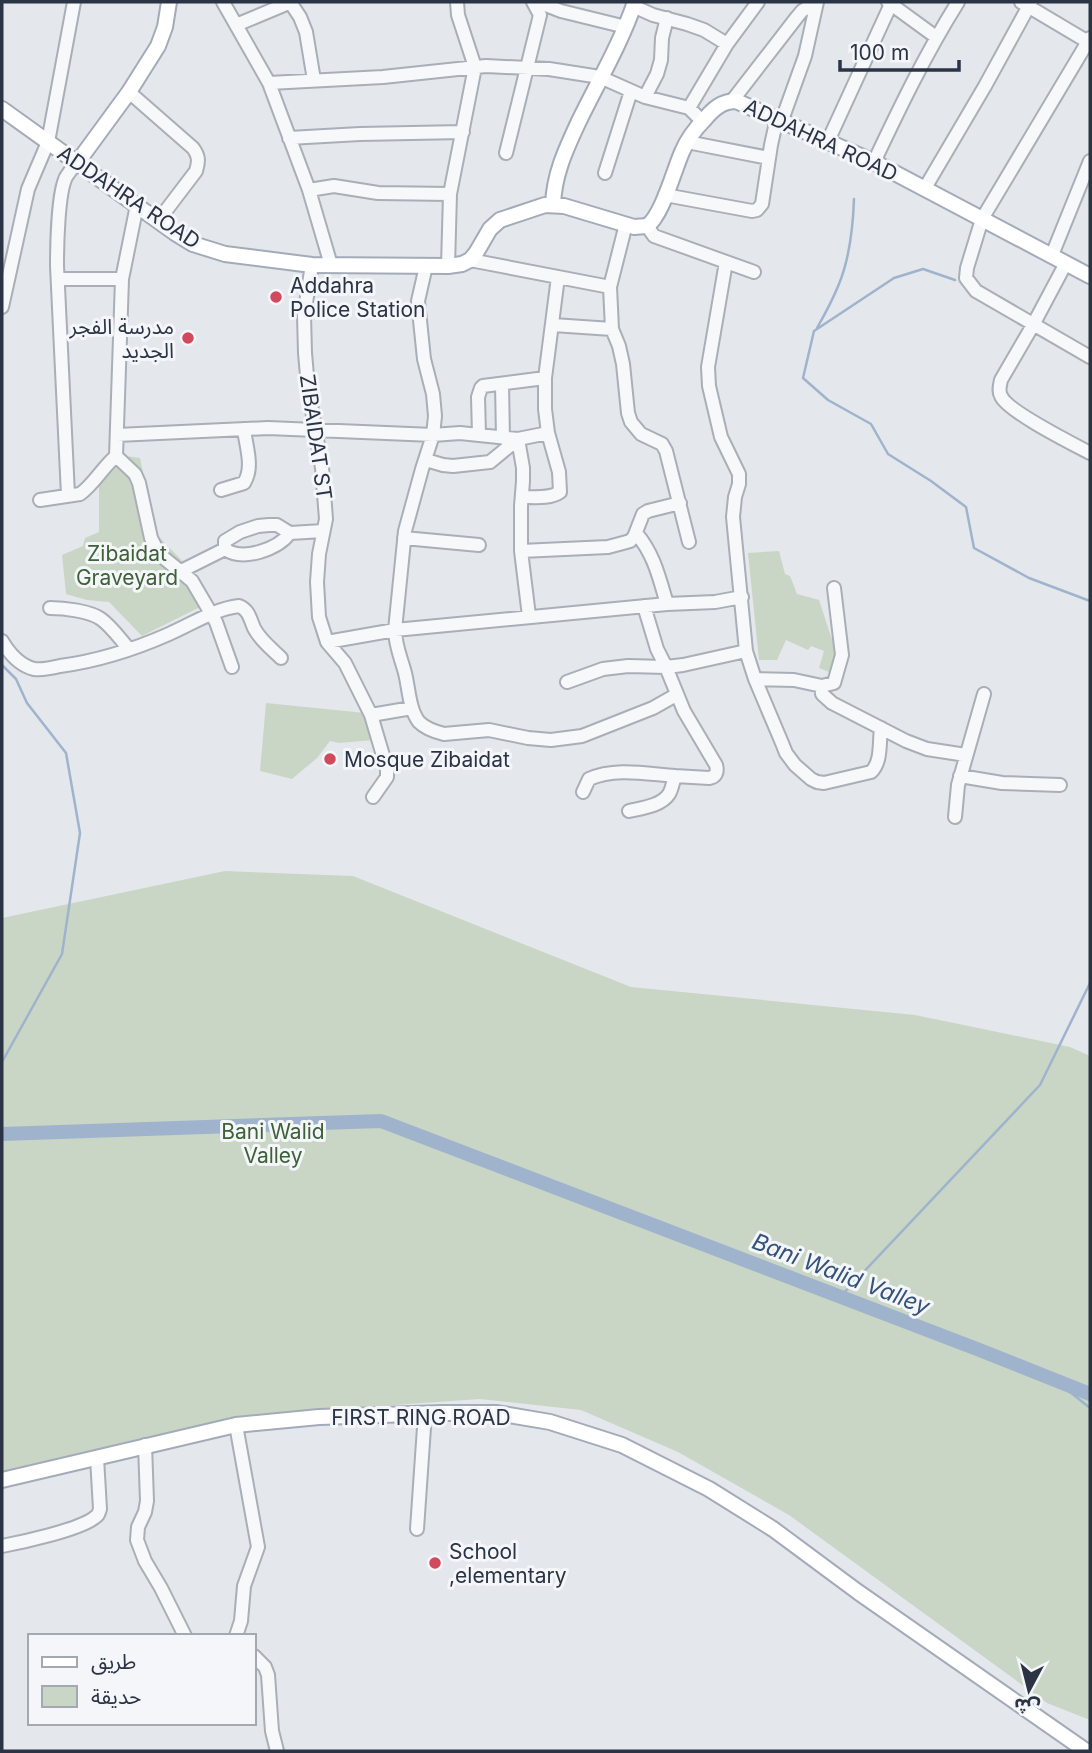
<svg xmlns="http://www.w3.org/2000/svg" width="1092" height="1753" font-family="Inter,'Noto Sans Arabic',sans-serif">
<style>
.green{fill:#c9d6c5}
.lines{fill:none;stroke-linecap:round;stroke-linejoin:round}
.stream{stroke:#9fb4cc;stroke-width:2.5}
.river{stroke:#9fb4cc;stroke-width:14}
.minor-casing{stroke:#a9aeb7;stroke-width:16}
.major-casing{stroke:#a3abb8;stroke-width:18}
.minor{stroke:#f7f8fa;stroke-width:12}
.major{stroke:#fff;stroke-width:14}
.poi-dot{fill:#d1495b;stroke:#f4f6f9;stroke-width:2.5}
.labels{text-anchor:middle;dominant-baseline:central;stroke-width:6;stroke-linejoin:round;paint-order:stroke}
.street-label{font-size:21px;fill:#2b3445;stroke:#f4f6f9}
.poi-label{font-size:21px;fill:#2b3445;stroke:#f4f6f9;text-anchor:start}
.park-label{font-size:21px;fill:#3f6138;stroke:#f4f6f9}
.water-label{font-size:23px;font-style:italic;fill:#34527a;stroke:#f4f6f9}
</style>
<rect width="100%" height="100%" fill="#e4e7ec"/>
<!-- green -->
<path class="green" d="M119,455l21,3 15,75 42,43 5,30 -60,30 -33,-34 -22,-2 -21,-6 -4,-39 21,-9 2,-8 14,-6v-53z
M779,551l6,23 5,2 7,18 22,6 18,55 -8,17 -10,-4 5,-17 -13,-5 -3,4 -22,-10 -9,20h-18l-11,-107z
M266,703l99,10 9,27 -35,3 -9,-2 -13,17 -25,21 -32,-8z
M225,871l128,5 278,111 284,28 155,32 20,9v664l-43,-17 -258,-188 -111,-63 -97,-42 -101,-11 -228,16 -250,64v-561z"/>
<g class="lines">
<!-- stream -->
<path class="stream" d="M955,280l-32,-11 -29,9 -80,53 -11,47 25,22 43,24 17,30 43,27 35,26 8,41 55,30 61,23
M817,328c8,-14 16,-29 22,-44 11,-27 14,-56 15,-85
M2,665l14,14 11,24 39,50 14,80 -18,121 -60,108
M840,1297l200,-212 50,-102
M1055,1380l35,28"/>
<!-- river -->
<path class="river" d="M2,1134l379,-13 596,228 113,45"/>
<!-- minor casing -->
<g class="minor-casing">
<path id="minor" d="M223,2l46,81 40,107 22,75
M290,2l10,15 6,15 8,48
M538,2l23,9 65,16
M888,2l48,35
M1021,2l69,41
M633,6l20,9 34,9 17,6 23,14
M236,25l55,-23
M1090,38l-108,181 -15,49 -1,10 10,13 114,66
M269,83l114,-6 103,-11 63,3 51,8 45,20 44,11 13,13
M129,92l64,56c6,8 6,13 3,23l-38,50
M645,97l12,-23 4,-14 1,-22 5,-20
M732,101l65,-84 5,-6 14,-9
M689,108l38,-64 31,-42
M782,120l23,-64 12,-54
M289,138l71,-4 103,-2
M828,141l63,-137
M687,142l82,16
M506,153l34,-138 -7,-13
M874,162c26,-55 52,-109 84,-160
M605,173l26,-82
M925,188l60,-102 46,-84
M309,190l25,-4 44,7 72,1
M665,195l87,16 5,-1 5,-6 9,-59 6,-27
M137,205l-15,74 -6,177 19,18 4,9 12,55 8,16 33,27 24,41 16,45
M626,224l-16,63 2,42 7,17 4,18 5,49 3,9 10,12 21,10 4,7 23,91
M647,226l7,10 100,36
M1052,255l38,-94
M470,260l140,27
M726,262l-18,105 1,19 12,51 18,37v10l-4,13 -2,20 13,134 9,28 27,64 4,10 9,12 16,14 6,3 7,1 47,-11c11,-10 8,-30 10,-44
M1066,263l-33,62 -32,55c-1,5 -3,11 0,16 6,15 72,48 89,57
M312,265l-8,50 1,38 3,34 14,81 4,51 -7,35 -2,28 2,35 8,25 18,21 26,52 16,54v8l-14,20
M426,266l-8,35 6,58 9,35 2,22 -2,19 -11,34 -17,62 -10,99c0,15 6,28 10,43 4,16 4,36 14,49 6,6 17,10 25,12l45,-4 39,8 23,2 31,-4 71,-28 23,-13
M448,266l2,-72 25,-127 -17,-52 -1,-13
M58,279h64
M2,307l26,-118 20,-47 26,-140
M553,325l59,4
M502,384l1,54
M479,434l-1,-37 3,-9 2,-2 62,-8
M117,435l151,-7 165,7 27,-2 58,6 30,-6 -3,-24v-31l13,-101
M518,439l5,29v13l-2,25v45l8,65
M426,460l17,5 10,1 37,-4 28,-23
M221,490l23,-7c10,-16 2,-36 0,-54
M68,495l-11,-229c0,-20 1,-73 9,-89 3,-5 7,-10 11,-14
M522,497c12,0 28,2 38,-5l-1,-20 -11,-39
M40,500l40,-6c13,-9 23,-27 36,-38
M636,533c18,21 23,44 31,71
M404,538l75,7
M225,549v-8l15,-9 18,-6 11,-1h8l13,8 33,-2
M521,551l87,-4 15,-4 7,-2 4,-4 9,-23 5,-3 32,-8
M181,571l44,-22c18,13 53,0 65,-16
M644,606l13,43 9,18
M50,608c14,0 40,3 51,11 11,8 19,20 28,30
M2,641c7,12 17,24 32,28 8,1 18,-1 26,-3 38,-5 75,-17 109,-32 23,-10 45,-25 70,-28 10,4 11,13 15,22 6,12 18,21 27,30
M327,642l68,-12 272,-26 48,-2 27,-5
M755,679l39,1 28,6 12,-3 8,-28 -8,-67
M567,682l36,-13 25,-3 38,1
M822,686v8l10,9 74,38 21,8 39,6
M371,715l41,-7
M960,776l42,7 58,2
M583,792l6,-13c26,-12 58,-5 86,-3
M629,811c13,-3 32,-5 40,-17 3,-5 4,-12 6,-18l34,2c7,-1 9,-6 7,-13l-32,-54 -18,-44 17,-2 63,-14
M955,817l3,-32 26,-91
M145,1445l2,56 -2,11 -7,15 -1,13 8,21 16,27 24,48
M417,1529l8,-116
M2,1546c21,-4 76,-16 92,-28 5,-4 4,-3 6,-9l-3,-51
M236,1636l5,-15 3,-35 14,-39 -22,-122
M254,1656l11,11 3,8 4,56 5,20"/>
</g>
<!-- major casing -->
<g class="major-casing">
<path id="major" d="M2,109l173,124 18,11 32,10 87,11 136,1 14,-2 8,-4 6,-7 14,-24 10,-9 45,-15 19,1 70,21 13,-1c15,-10 27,-56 35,-74 5,-12 13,-23 22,-32 9,-11 18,-19 32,-19l138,61 216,114
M77,163l52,-71 29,-46 7,-19 4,-25
M553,205c1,-31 13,-56 26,-84 19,-39 42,-78 56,-119
M2,1480l234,-55 83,-8 124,-4h54l53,9 72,23 87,44 64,40 85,63 228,159"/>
</g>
<!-- minor -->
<use href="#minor" class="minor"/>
<!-- major -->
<use href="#major" class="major"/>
</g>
<!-- markers -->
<g class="poi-dot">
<circle cx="276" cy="297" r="7"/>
<circle cx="188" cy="338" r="7"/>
<circle cx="330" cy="759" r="7"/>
<circle cx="435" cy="1563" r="7"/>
</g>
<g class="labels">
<!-- street labels -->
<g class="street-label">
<text transform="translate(821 140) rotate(25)">ADDAHRA ROAD</text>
<text transform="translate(129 197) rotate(34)">ADDAHRA ROAD</text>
<text transform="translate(316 437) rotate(82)">ZIBAIDAT ST</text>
<text x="421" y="1417">FIRST RING ROAD</text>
</g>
<!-- poi labels -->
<g class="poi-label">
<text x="290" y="285">Addahra<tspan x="290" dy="24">Police Station</tspan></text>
<text x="174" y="326" text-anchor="end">مدرسة الفجر<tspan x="174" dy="24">الجديد</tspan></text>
<text x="344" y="759">Mosque Zibaidat</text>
<text x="449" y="1551">School<tspan x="449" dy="24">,elementary</tspan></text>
</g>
<!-- park labels -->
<g class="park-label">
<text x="127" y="553">Zibaidat<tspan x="127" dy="24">Graveyard</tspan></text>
<text x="273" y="1131">Bani Walid<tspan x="273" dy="24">Valley</tspan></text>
</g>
<!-- water labels -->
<g class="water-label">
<text transform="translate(841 1274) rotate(21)">Bani Walid Valley</text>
</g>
</g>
<!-- border -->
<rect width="1092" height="1753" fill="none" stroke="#2b3445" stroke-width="7"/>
<!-- legend -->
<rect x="28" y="1634" width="228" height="91" fill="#f4f6f9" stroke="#a4a8b1" stroke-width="2"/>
<rect x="42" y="1657" width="35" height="10" fill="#ffffff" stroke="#a4a8b1" stroke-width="2"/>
<text x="91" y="1669" font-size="21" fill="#2b3445">طريق</text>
<rect x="42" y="1686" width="35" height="21" fill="#c9d6c5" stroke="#a4a8b1" stroke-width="2"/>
<text x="91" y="1704" font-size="21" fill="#2b3445">حديقة</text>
<!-- north arrow -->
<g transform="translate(1029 1690) rotate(187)" stroke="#f4f6f9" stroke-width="5" paint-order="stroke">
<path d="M0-5L12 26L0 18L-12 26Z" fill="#2b3445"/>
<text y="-10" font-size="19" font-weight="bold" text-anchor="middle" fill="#2b3445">ش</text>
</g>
<!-- scale -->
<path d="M840 60v10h119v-10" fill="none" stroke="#2b3445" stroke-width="3.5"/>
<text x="850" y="60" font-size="21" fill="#2b3445" stroke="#f4f6f9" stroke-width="5" paint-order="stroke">100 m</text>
</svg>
